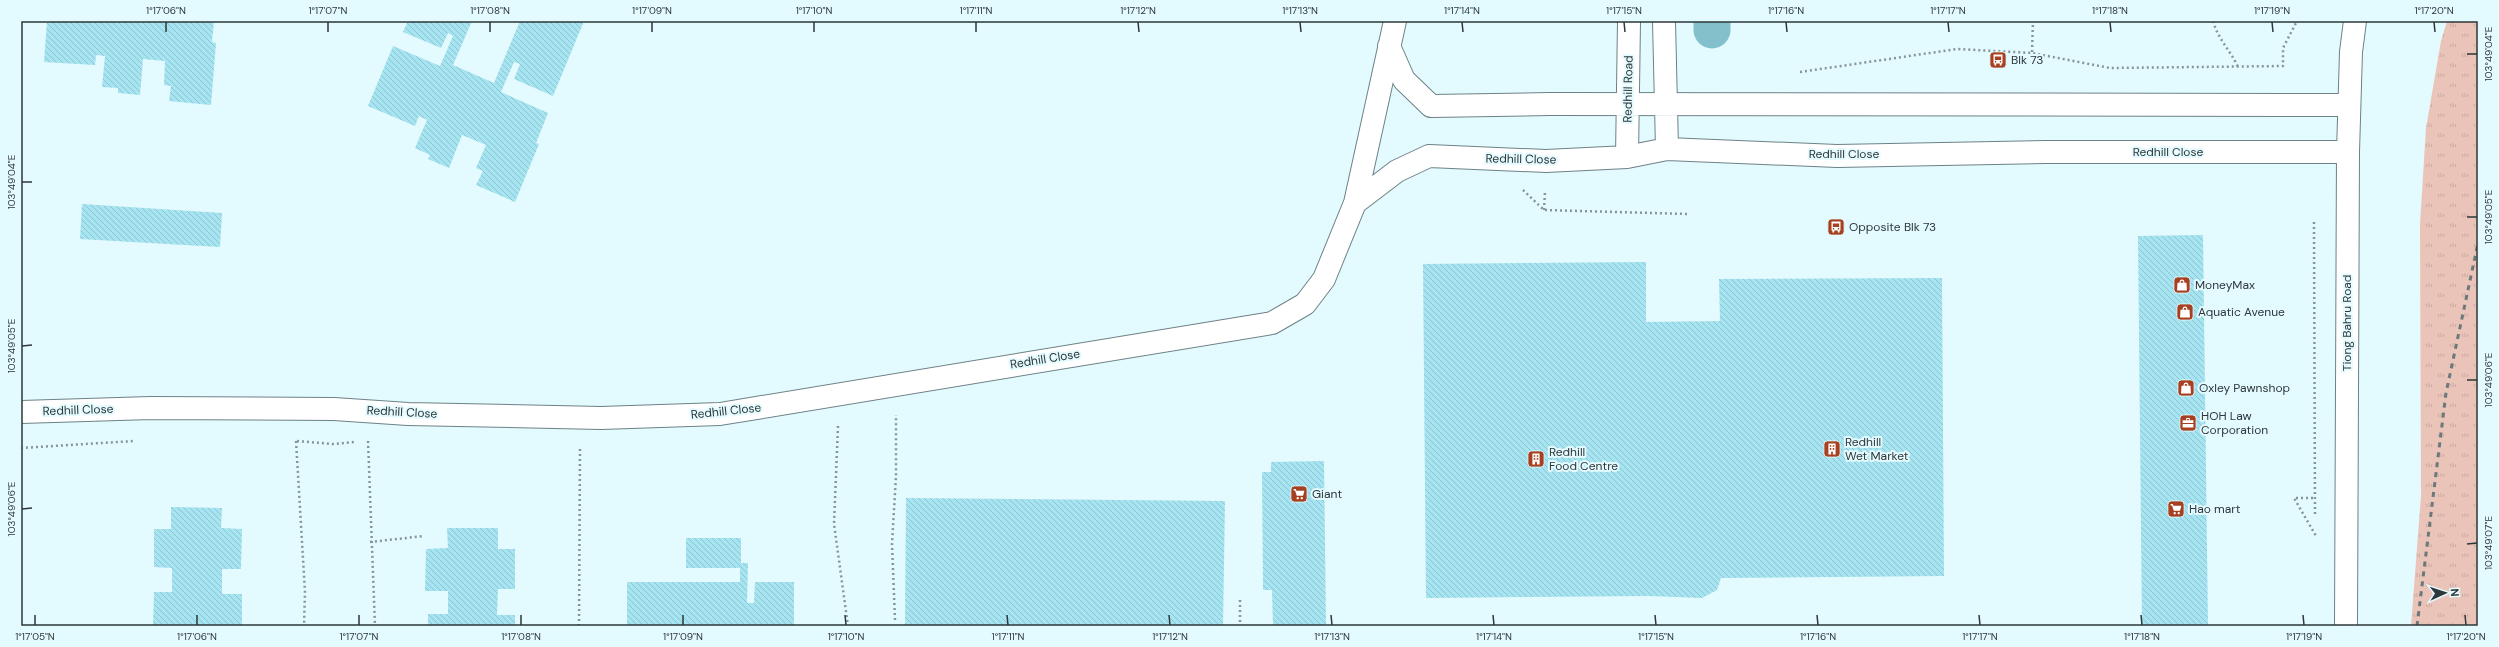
<svg xmlns="http://www.w3.org/2000/svg" width="2499" height="647" font-family="'DM Sans',sans-serif">
<style>
.grass{fill:url(#grass-tufts)}
.lines{fill:none;stroke-linecap:round;stroke-linejoin:round}
.canal{stroke:#82c0cc;stroke-width:37}
.building{fill:url(#building-back-hatch)}
.street-casing{stroke:#6d8286;stroke-width:24}
.secondary-casing{stroke:#6d8286;stroke-width:24}
.path{stroke:#869598;stroke-width:2.5;stroke-dasharray:2 3;stroke-linecap:butt}
.street{stroke:#fff;stroke-width:22}
.secondary{stroke:#fff;stroke-width:22}
.rail{stroke:#6b797b;stroke-width:3;stroke-dasharray:5 5;stroke-linecap:butt}
.ticks{fill:none;stroke:#2e3739;stroke-width:1.5}
.labels{text-anchor:middle;dominant-baseline:central;stroke-width:4;stroke-linejoin:round;paint-order:stroke}
.poi-label{font-size:12px;fill:#2e3739;stroke:#e3fafe;text-anchor:start}
.street-label{font-size:12px;fill:#2e3739;stroke:#e3fafe}
.neatline{fill:none;stroke:#2e3739;stroke-width:1.5}
.ticks-label{font-size:10px;text-anchor:middle;fill:#2e3739}
</style>
<defs>
<pattern id="grass-tufts" width="24" height="20" patternUnits="userSpaceOnUse"><rect width="24" height="20" fill="#ebc4b9"/><path d="M3 7l-1-3M5 7V3M7 7l1-3M15 17l-1-3M17 17v-4M19 17l1-3" fill="none" stroke="#caa9a0"/></pattern>
<pattern id="building-back-hatch" width="6" height="6" patternUnits="userSpaceOnUse"><rect width="6" height="6" fill="#a5e4f0"/><path d="M-1 5l2 2M0 0l6 6M5-1l2 2" fill="none" stroke="#8ec4cf"/></pattern>
</defs>
<rect width="100%" height="100%" fill="#e3fafe"/>
<!-- grass -->
<path class="grass" d="M2447,21h31v605h-67l10,-130 -1,-272 6,-96 15,-87z"/>
<g class="lines">
<!-- canal -->
<path class="canal" d="M1712,30v-9"/>
</g>
<!-- building -->
<path class="building" d="M47,21h167l-2,21 4,1 -5,62 -42,-4 2,-15 -7,-1 1,-24 -22,-2 -3,36 -22,-2v-5l-16,-1 3,-31 -9,-1 -1,10 -51,-3z
M408,21h64l-19,44 41,18 26,-62h64l-31,75 -39,-17 6,-15 -6,-2 -13,30 47,21 -12,30 3,1 -24,58 -39,-17 7,-14 -7,-3 10,-23 -24,-10 -13,33 -21,-9 2,-4 -15,-7 12,-28 -8,-4 -4,10 -47,-20 25,-60 47,20 13,-30 -5,-3 -7,15 -38,-16z
M82,204l140,9 -2,34 -140,-8z
M2203,235l5,391h-66l-4,-390z
M1646,262v60l74,-1 -1,-42 223,-1 2,298 -223,2 -4,12 -15,8 -53,-2 -223,2 -3,-334z
M1324,461l2,165h-53l-1,-36h-9l-1,-118h9v-10z
M906,498l319,3 -2,125h-318z
M171,507l51,1 -1,20 21,1 -1,40h-19v25h20v32h-89l1,-34h18v-24l-18,-1v-38h17z
M447,528h51v21h17v40h-17l-1,26h18v11h-87v-12h20v-23h-23l1,-42 22,-1z
M686,538h55v25h7l-1,40h7l1,-21h39v44h-167v-44h113v-14h-54z"/>
<g class="lines">
<!-- street casing -->
<g class="street-casing">
<path id="street" d="M1664,21l3,128
M1389,46l15,34 27,26 118,-2 800,1
M1627,157l2,-136
M1355,203l42,-32 32,-15 117,5 81,-4 40,-8 170,7 208,-4h303
M21,412l130,-4 183,1 74,5 193,4 119,-4 552,-91 33,-19 19,-25 31,-76 40,-182"/>
</g>
<!-- secondary casing -->
<g class="secondary-casing">
<path id="secondary" d="M2346,626l2,-474 3,-100 4,-31"/>
</g>
<!-- path -->
<path class="path" d="M2213,21c5,18 17,29 25,46
M2032,52l1,-31
M1800,72l157,-23 75,4 78,15 173,-2v-18l14,-27
M1523,190l21,20 144,4
M1544,210l1,-19
M2314,222l1,294
M838,426l-4,98 14,102
M296,441l9,151 -1,34
M297,441l36,3 21,-2
M368,441l7,185
M21,448l113,-7
M2313,498h-19l22,38
M370,542l54,-6
M1240,600v26
M895,620l-3,-76 4,-68v-61
M579,626l1,-179"/>
<!-- street -->
<use href="#street" class="street"/>
<!-- secondary -->
<use href="#secondary" class="secondary"/>
<!-- rail -->
<path class="rail" d="M2417,626l29,-233 32,-150"/>
</g>
<!-- ticks -->
<path class="ticks" d="M166,22v10M328,22v10M490,22v10M652,22v10M814,22v10M976,22v10M1138,22l1,10M1300,22l1,10M1462,22l1,10M1624,22l1,10M1786,22l1,10M1948,22l1,10M2110,22l1,10M2272,22l1,10M2434,22l1,10M2467,54h10M22,182h10M2467,217h10M22,346l10,-1M2467,380h10M22,509l10,-1M2467,544l10,-1M35,615v10M197,615v10M359,615v10M521,615v10M683,615v10M845,615l1,10M1007,615l1,10M1169,615l1,10M1331,615l1,10M1493,615l1,10M1655,615l1,10M1817,615l1,10M1979,615l1,10M2141,615l1,10M2303,615l1,10M2465,615l1,10"/>
<!-- icons -->
<defs>
<g id="bus-square" transform="scale(0.9)"><rect x="-9" y="-9" width="18" height="18" rx="4" fill="#a74020" stroke="#e3fafe"/><path d="M-5-6H5V4H4V6H2V4H-2V6H-4V4H-5ZM-3.5-4V0h7V-4ZM-3.5 1.2v1.5H-2V1.2ZM2 1.2v1.5H3.5V1.2Z" fill="#fff"/></g>
<g id="shop-square" transform="scale(0.9)"><rect x="-9" y="-9" width="18" height="18" rx="4" fill="#a74020" stroke="#e3fafe"/><path d="M-5-2.5h2.3a2.7 3.5 0 0 1 5.4 0H5L5.5 6h-11ZM-1.5-2.5h3a1.5 2.3 0 0 0-3 0Z" fill="#fff"/></g>
<g id="office-square" transform="scale(0.9)"><rect x="-9" y="-9" width="18" height="18" rx="4" fill="#a74020" stroke="#e3fafe"/><path d="M-6-3h4V-5.5h4V-3h4V5H-6ZM-1-4.5V-3h2v-1.5ZM-6 0V1H6V0Z" fill="#fff"/></g>
<g id="building-square" transform="scale(0.9)"><rect x="-9" y="-9" width="18" height="18" rx="4" fill="#a74020" stroke="#e3fafe"/><path d="M-4-6H4V6H1V3H-1V6H-4ZM-2.5-4.3h1.7v1.8h-1.7ZM.8-4.3h1.7v1.8H.8ZM-2.5-1h1.7V.8h-1.7ZM.8-1h1.7V.8H.8Z" fill="#fff"/></g>
<g id="supermarket-square" transform="scale(0.9)"><rect x="-9" y="-9" width="18" height="18" rx="4" fill="#a74020" stroke="#e3fafe"/><path d="M-6-5.5h2.5l.6 2H6L4.5 2H-2.5L-4.4-4H-6ZM-1.5 3.2a1.3 1.3 0 1 0 .1 0ZM3 3.2a1.3 1.3 0 1 0 .1 0Z" fill="#fff"/></g>
</defs>
<g fill-rule="evenodd">
<use href="#bus-square" x="1998" y="60"/>
<use href="#bus-square" x="1836" y="227"/>
<use href="#shop-square" x="2182" y="285"/>
<use href="#shop-square" x="2185" y="312"/>
<use href="#shop-square" x="2186" y="388"/>
<use href="#office-square" x="2188" y="423"/>
<use href="#building-square" x="1832" y="449"/>
<use href="#building-square" x="1536" y="459"/>
<use href="#supermarket-square" x="1299" y="494"/>
<use href="#supermarket-square" x="2176" y="509"/>
</g>
<g class="labels">
<!-- poi labels -->
<g class="poi-label">
<text x="2011" y="60">Blk 73</text>
<text x="1849" y="227">Opposite Blk 73</text>
<text x="2195" y="285">MoneyMax</text>
<text x="2198" y="312">Aquatic Avenue</text>
<text x="2199" y="388">Oxley Pawnshop</text>
<text x="2201" y="416">HOH Law<tspan x="2201" dy="14">Corporation</tspan></text>
<text x="1845" y="442">Redhill<tspan x="1845" dy="14">Wet Market</tspan></text>
<text x="1549" y="452">Redhill<tspan x="1549" dy="14">Food Centre</tspan></text>
<text x="1312" y="494">Giant</text>
<text x="2189" y="509">Hao mart</text>
</g>
<!-- street labels -->
<g class="street-label">
<text transform="translate(1628 89) rotate(-89)">Redhill Road</text>
<text x="2168" y="152">Redhill Close</text>
<text x="1844" y="154">Redhill Close</text>
<text transform="translate(1521 159) rotate(1)">Redhill Close</text>
<text transform="translate(2347 323) rotate(-90)">Tiong Bahru Road</text>
<text transform="translate(1045 359) rotate(-9)">Redhill Close</text>
<text transform="translate(78 410) rotate(-2)">Redhill Close</text>
<text transform="translate(726 411) rotate(-6)">Redhill Close</text>
<text transform="translate(402 412) rotate(3)">Redhill Close</text>
</g>
</g>
<!-- border -->
<rect width="2499" height="647" fill="none" stroke="#e3fafe" stroke-width="44"/>
<!-- north arrow -->
<g transform="translate(2445 593) rotate(87)" stroke="#e3fafe" stroke-width="3" paint-order="stroke">
<path d="M0-3L7 15L0 10L-7 15Z" fill="#2e3739"/>
<text y="-6" font-size="11" font-weight="bold" text-anchor="middle" fill="#2e3739">N</text>
</g>
<rect x="22" y="22" width="2455" height="603" class="neatline"/>
<g class="ticks-label">
<text x="166" y="14">1°17'06"N</text>
<text x="328" y="14">1°17'07"N</text>
<text x="490" y="14">1°17'08"N</text>
<text x="652" y="14">1°17'09"N</text>
<text x="814" y="14">1°17'10"N</text>
<text x="976" y="14">1°17'11"N</text>
<text x="1138" y="14">1°17'12"N</text>
<text x="1300" y="14">1°17'13"N</text>
<text x="1462" y="14">1°17'14"N</text>
<text x="1624" y="14">1°17'15"N</text>
<text x="1786" y="14">1°17'16"N</text>
<text x="1948" y="14">1°17'17"N</text>
<text x="2110" y="14">1°17'18"N</text>
<text x="2272" y="14">1°17'19"N</text>
<text x="2434" y="14">1°17'20"N</text>
<text transform="translate(2488 54) rotate(-90)" y="4">103°49'04"E</text>
<text transform="translate(11 182) rotate(-90)" y="4">103°49'04"E</text>
<text transform="translate(2488 217) rotate(-90)" y="4">103°49'05"E</text>
<text transform="translate(11 346) rotate(-90)" y="4">103°49'05"E</text>
<text transform="translate(2488 380) rotate(-90)" y="4">103°49'06"E</text>
<text transform="translate(11 509) rotate(-90)" y="4">103°49'06"E</text>
<text transform="translate(2488 543) rotate(-90)" y="4">103°49'07"E</text>
<text x="35" y="640">1°17'05"N</text>
<text x="197" y="640">1°17'06"N</text>
<text x="359" y="640">1°17'07"N</text>
<text x="521" y="640">1°17'08"N</text>
<text x="683" y="640">1°17'09"N</text>
<text x="846" y="640">1°17'10"N</text>
<text x="1008" y="640">1°17'11"N</text>
<text x="1170" y="640">1°17'12"N</text>
<text x="1332" y="640">1°17'13"N</text>
<text x="1494" y="640">1°17'14"N</text>
<text x="1656" y="640">1°17'15"N</text>
<text x="1818" y="640">1°17'16"N</text>
<text x="1980" y="640">1°17'17"N</text>
<text x="2142" y="640">1°17'18"N</text>
<text x="2304" y="640">1°17'19"N</text>
<text x="2466" y="640">1°17'20"N</text>
</g>
</svg>
